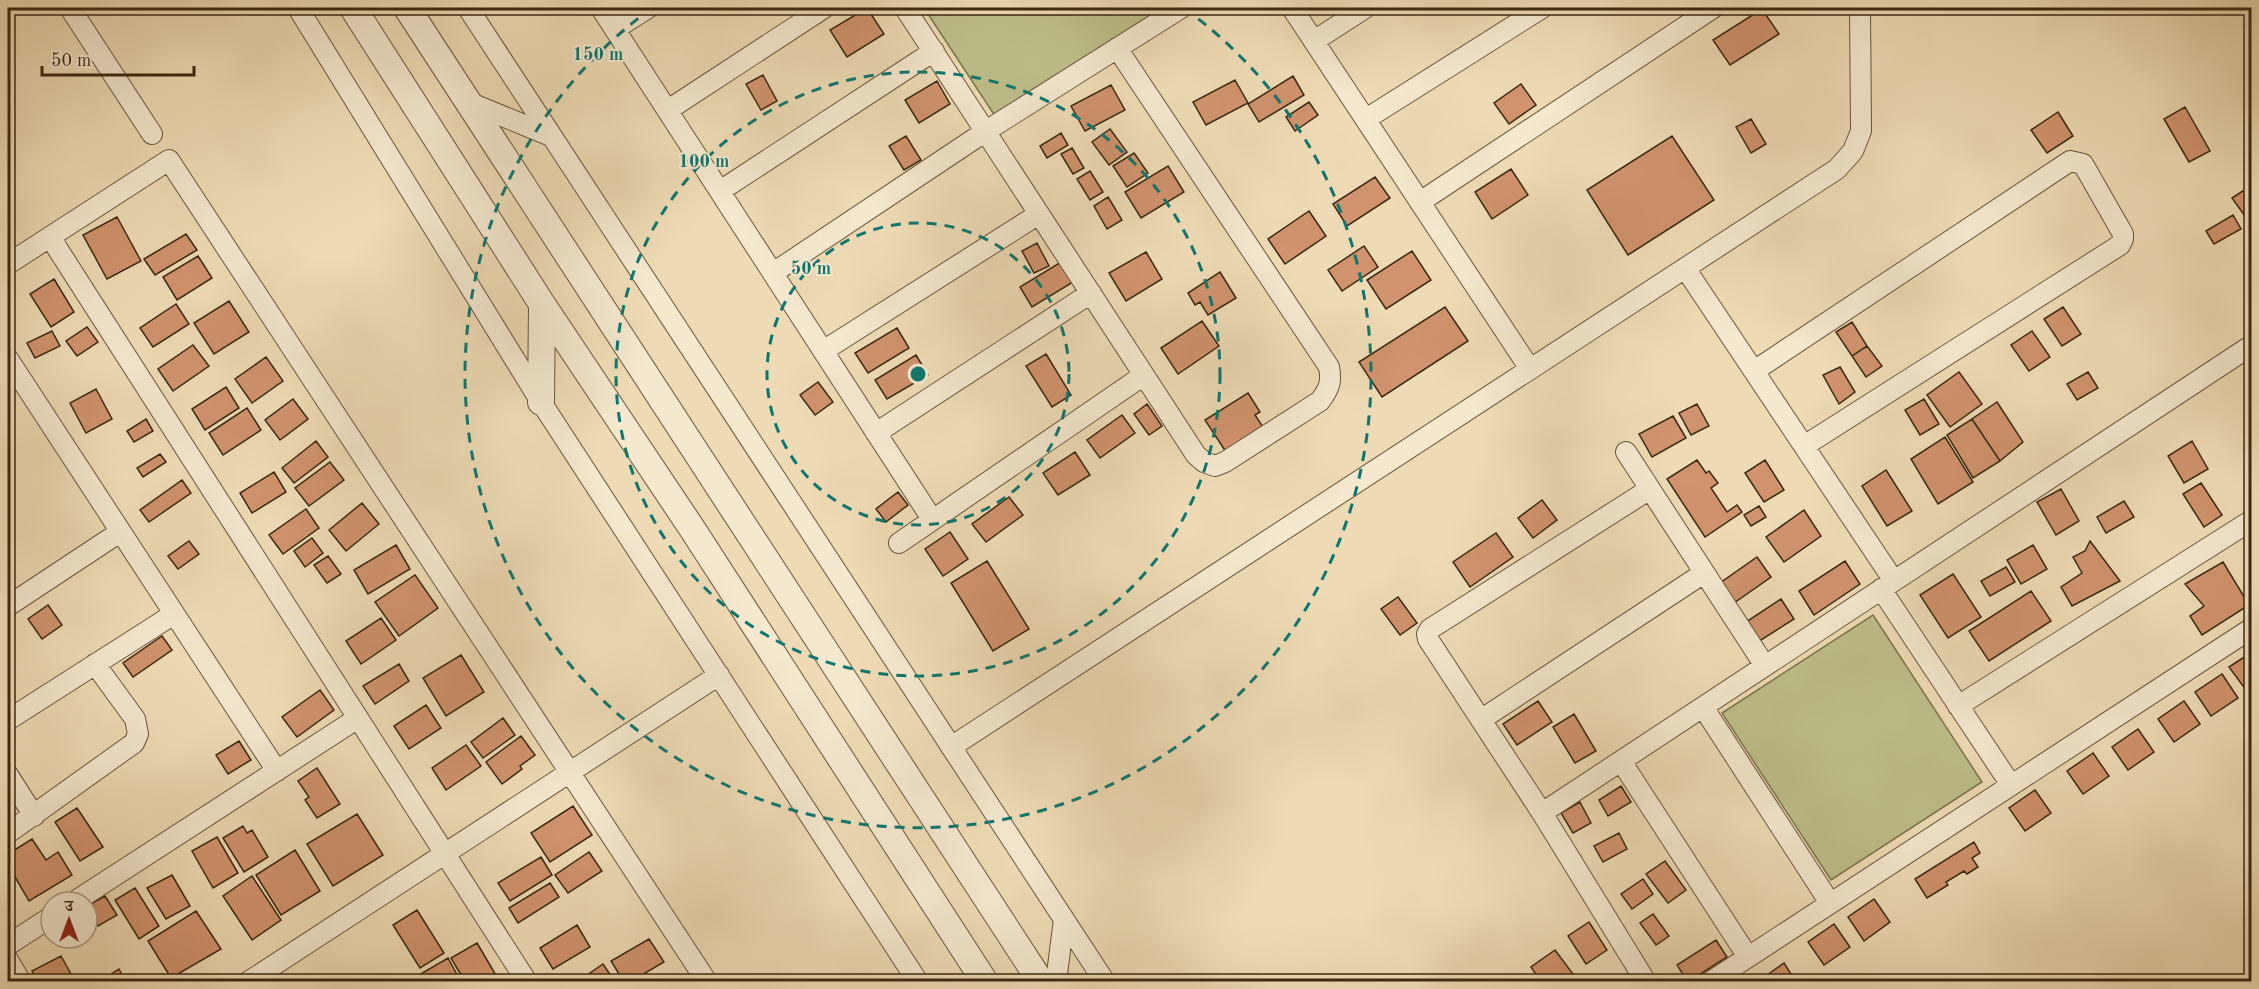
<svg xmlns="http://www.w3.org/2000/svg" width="2259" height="989" font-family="'Old Standard TT','Noto Serif Devanagari',serif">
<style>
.green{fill:#bdbe8a;stroke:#7c734e;stroke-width:1.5}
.building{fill:#d0936d;stroke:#3b2811;stroke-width:1.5}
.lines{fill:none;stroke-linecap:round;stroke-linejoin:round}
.minor-casing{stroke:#68553a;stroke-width:22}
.tertiary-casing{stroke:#68553a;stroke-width:28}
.minor{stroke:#f4e8cf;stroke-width:20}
.tertiary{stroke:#f4e8cf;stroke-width:26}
.ring{fill:none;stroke:#0f766e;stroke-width:3;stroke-dasharray:10 8}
.centre{fill:#0f766e;stroke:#f4e8cf;stroke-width:3}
.ring-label{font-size:18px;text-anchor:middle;font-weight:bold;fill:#0f766e;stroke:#f4e8cf;stroke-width:4.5;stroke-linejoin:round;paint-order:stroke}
</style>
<rect width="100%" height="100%" fill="#eedbb5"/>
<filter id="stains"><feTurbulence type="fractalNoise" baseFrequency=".00333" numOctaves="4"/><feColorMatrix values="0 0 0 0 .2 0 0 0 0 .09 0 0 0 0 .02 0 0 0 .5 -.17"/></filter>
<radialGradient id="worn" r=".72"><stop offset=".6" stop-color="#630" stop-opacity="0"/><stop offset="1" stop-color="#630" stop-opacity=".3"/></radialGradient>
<!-- green -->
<path class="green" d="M924,8h239l-168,108z
M1873,615l109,167 -151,98 -109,-167z"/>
<!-- building -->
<path class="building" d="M867,8l17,26 -37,23 -17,-27z
M1762,9l17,25 -49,31 -17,-25z
M763,75l14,26 -16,9 -15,-26z
M1293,76l11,19 -45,27 -11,-18z
M1235,80l13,23 -42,22 -13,-23z
M937,81l13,23 -31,19 -14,-23z
M1521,84l15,21 -27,19 -15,-21z
M1111,85l14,25 -40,21 -14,-25z
M1309,102l9,13 -23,16 -9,-14z
M2185,107l25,44 -21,11 -25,-43z
M2058,112l15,24 -26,17 -16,-23z
M1751,119l15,25 -15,9 -15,-26z
M1110,129l17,23 -18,13 -17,-23z
M1061,133l7,12 -21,13 -7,-12z
M906,136l15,24 -17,10 -15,-24z
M1672,136l42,64 -86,55 -41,-65z
M1072,148l12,20 -11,6 -12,-20z
M1134,153l14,20 -21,14 -14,-21z
M1168,166l16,26 -43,26 -16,-26z
M1511,169l17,26 -36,24 -17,-27z
M1090,171l13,21 -13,8 -13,-21z
M1375,177l15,21 -43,28 -14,-22z
M2252,185v41l-20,-28z
M1108,197l14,23 -15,9 -13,-23z
M1309,211l17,25 -41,28 -17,-25z
M2233,215l8,14 -27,15 -8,-13z
M117,217l24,44 -34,18 -24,-44z
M186,234l11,16 -42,25 -11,-16z
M1037,243l12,23 -15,7 -12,-22z
M1364,246l14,21 -36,24 -14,-21z
M1412,251l19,29 -45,29 -19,-29z
M1146,252l16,27 -36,22 -17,-28z
M198,256l14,22 -35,22 -14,-23z
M1061,262l12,20 -41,25 -12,-20z
M1220,272l16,26 -28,17 -8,-13 -5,3 -7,-12z
M54,279l20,33 -23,15 -21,-33z
M229,301l20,31 -35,22 -20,-31z
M176,304l13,20 -36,23 -13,-19z
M1445,307l23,34 -86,56 -23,-35z
M2063,307l18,27 -19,12 -18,-27z
M1202,321l17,25 -41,28 -17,-26z
M1852,322l15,24 -15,10 -16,-24z
M87,327l11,15 -21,14 -11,-15z
M897,328l12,20 -41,25 -13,-20z
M52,331l8,15 -25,12 -8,-15z
M2032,331l18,26 -21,14 -18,-26z
M193,345l16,21 -36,25 -15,-22z
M1867,346l15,20 -16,11 -14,-21z
M1046,354l25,41 -19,12 -26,-41z
M916,355l12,20 -41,24 -12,-19z
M266,357l17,24 -31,22 -17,-24z
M1840,367l15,25 -16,12 -16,-29z
M1959,372l23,32 -32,23 -23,-32z
M2088,372l10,16 -21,12 -10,-16z
M818,382l15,20 -18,13 -15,-20z
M226,387l13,21 -34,22 -13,-21z
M96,389l16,30 -26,14 -16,-30z
M1248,393l12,19 -5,3 8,12 -37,25 -21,-32z
M293,399l15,20 -28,21 -15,-20z
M1924,399l15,25 -19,11 -15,-25z
M1997,402l26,40 -23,19 -28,-42z
M1147,404l15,22 -13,9 -15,-21z
M1697,404l12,22 -18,9 -12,-22z
M247,408l14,22 -38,25 -14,-22z
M1122,415l13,18 -35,25 -13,-18z
M1673,416l13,22 -34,19 -13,-23z
M146,419l7,12 -19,11 -7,-11z
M1972,419l28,42 -27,17 -26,-43z
M1945,437l28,45 -35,22 -27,-45z
M316,441l12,16 -34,26 -12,-15z
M2192,441l16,28 -24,14 -16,-27z
M1075,452l15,23 -32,20 -15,-22z
M160,454l6,8 -23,15 -6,-9z
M1697,460l9,13 3,-2 9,12 -7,5 16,24 10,-7 5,7 -37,25 -38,-58z
M1765,460l19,30 -20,12 -19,-29z
M330,462l14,18 -35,26 -14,-18z
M1886,470l26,41 -25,15 -25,-40z
M274,472l12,20 -34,21 -12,-20z
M182,480l9,13 -42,29 -9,-12z
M2201,483l21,32 -18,12 -21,-33z
M2061,489l18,32 -23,14 -19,-33z
M898,492l10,13 -22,17 -10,-13z
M1009,497l14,18 -37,27 -14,-18z
M1542,500l15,20 -24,18 -15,-20z
M2124,501l10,16 -28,16 -9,-16z
M362,503l17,21 -33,27 -17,-21z
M1759,506l7,11 -15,9 -7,-11z
M306,509l13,19 -36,26 -14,-19z
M1804,510l17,26 -37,26 -18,-25z
M950,532l18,27 -25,17 -18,-27z
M1496,533l17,24 -43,30 -17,-25z
M312,538l11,15 -18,14 -11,-16z
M189,541l10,13 -21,15 -10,-13z
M2090,541l30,40 -48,25 -11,-19 21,-14 -9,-16 12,-6z
M396,545l14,24 -42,25 -14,-24z
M2033,545l14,24 -26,15 -14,-24z
M328,556l13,18 -14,9 -13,-18z
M1757,557l14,20 -37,26 -14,-20z
M987,561l42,68 -36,22 -42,-68z
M1845,561l15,23 -46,31 -15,-24z
M2223,562l26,43 -47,30 -12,-19 14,-10 -19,-22z
M2006,567l9,15 -25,14 -9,-15z
M1953,574l28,43 -33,21 -28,-43z
M415,575l23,33 -39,28 -24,-34z
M2031,591l20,30 -62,40 -20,-30z
M1398,597l19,26 -17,12 -19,-26z
M1781,599l13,20 -36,23 -12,-20z
M48,605l14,20 -20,14 -14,-20z
M381,618l15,22 -35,24 -15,-23z
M162,636l10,14 -39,27 -10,-14z
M2252,652v34l-6,4 -17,-23z
M461,655l23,37 -38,24 -23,-38z
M399,664l10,17 -34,23 -12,-18z
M2222,674l16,24 -27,18 -16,-24z
M320,690l14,20 -37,27 -15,-20z
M1538,701l14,21 -35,23 -14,-21z
M2184,701l16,23 -26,18 -16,-23z
M426,705l15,23 -32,21 -15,-23z
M1574,714l22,37 -21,12 -22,-36z
M503,718l12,17 -32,23 -12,-16z
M2138,729l16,23 -26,18 -16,-23z
M521,736l14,19 -15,11 2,3 -20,15 -16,-22z
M239,741l12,19 -23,14 -12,-19z
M466,745l15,21 -35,24 -14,-22z
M2093,753l16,23 -26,18 -16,-23z
M317,768l23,36 -23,14 -12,-18 4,-3 -11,-16z
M1621,786l10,16 -23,14 -9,-16z
M2035,790l16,23 -26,18 -16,-23z
M1580,802l11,21 -18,10 -12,-20z
M573,806l19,29 -42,27 -19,-29z
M77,808l26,39 -23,14 -25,-39z
M357,814l26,41 -50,31 -26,-42z
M243,826l4,7 5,-3 16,27 -24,15 -21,-34z
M1619,833l8,16 -24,13 -9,-16z
M217,837l21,36 -25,15 -21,-37z
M32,839l14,21 12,-8 14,23 -43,26 -21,-36v-11z
M1974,842l6,11 -8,5 6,9 -11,7 -3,-3 -18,11 2,3 -21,13 -12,-19z
M295,850l25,41 -39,24 -25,-40z
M589,852l13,19 -34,22 -13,-18z
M541,857l11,18 -42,26 -12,-18z
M1665,861l21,29 -18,13 -22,-29z
M172,875l18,31 -24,13 -19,-31z
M252,876l29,44 -29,20 -29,-44z
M1643,879l10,15 -21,15 -11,-15z
M550,883l9,14 -41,26 -9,-15z
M135,888l24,38 -20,13 -24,-39z
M105,896l12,19 -19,11 -11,-20z
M1874,899l16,23 -26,19 -16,-24z
M417,910l27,43 -24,15 -27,-43z
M196,911l25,38 -50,29 -23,-37z
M1653,914l16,22 -13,9 -16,-22z
M1589,922l18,28 -21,14 -18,-28z
M1834,924l16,23 -26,18 -16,-23z
M577,925l13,22 -37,22 -13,-21z
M649,939l15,23 -34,20h-6l-13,-21z
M1716,940l11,17 -39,25 -11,-17z
M477,943l23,39h-35l-14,-24z
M1555,950l18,24 -5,4 2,4h-29l-10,-15z
M61,956l14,25 -37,1 -6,-11z
M448,958l13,24h-54z
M1784,963l12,19h-39z
M603,964l12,18h-38z
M119,969l7,13h-27z"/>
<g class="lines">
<!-- minor casing -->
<g class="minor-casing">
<path id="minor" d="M70,8l82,126
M298,8l243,394 377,580
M468,8l637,974
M601,8l331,511
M905,8l291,447 8,7 11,4 10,-4 95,-61c9,-12 12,-19 9,-34l-212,-319
M1292,8l238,361
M615,29l33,-21
M1314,41l51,-33
M468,102l83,34
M668,110l156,-102
M1366,119l176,-111
M720,191l214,-140
M1420,202l293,-194
M50,237l477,745
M8,264l161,-104 538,822
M1685,268l209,313
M773,273l213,-142 195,-123
M823,351l216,-137
M8,359l269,412
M1754,371l316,-210 13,3 40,70v5l-3,6 -316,201
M876,433l215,-140
M1626,452l139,214
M899,543l245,-168
M1881,589l130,196
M8,606l112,-74
M1958,706l294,-186
M1703,707l127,196
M1482,719l222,-146
M8,720l166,-106
M951,747l886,-578 16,-18 8,-20 -1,-123
M1621,761l127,196
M8,775l26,41
M1542,813l710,-468
M8,833l126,-90 4,-9 -3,-15 -40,-55
M74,902l284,-184
M8,945l43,-28
M8,960l13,22
M248,982l471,-307
M1056,982l8,-63
M1646,982l-104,-169 -114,-174 -1,-5 3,-5 220,-140
M1710,982l542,-354"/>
</g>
<!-- tertiary casing -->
<g class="tertiary-casing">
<path id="tertiary" d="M353,8l189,296 151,226 292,452
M407,8l634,974
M541,402l1,-98"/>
</g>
<!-- minor -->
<use href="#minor" class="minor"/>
<!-- tertiary -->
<use href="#tertiary" class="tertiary"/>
</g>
<!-- distance rings -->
<g class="ring">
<circle cx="918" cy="374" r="151"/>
<circle cx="918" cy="374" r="302"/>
<path d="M1184 8A453 453 0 1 1 652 8"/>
</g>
<circle cx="918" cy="374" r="9" class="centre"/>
<g class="ring-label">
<text x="598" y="60">150 m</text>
<text x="704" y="167">100 m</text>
<text x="811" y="274">50 m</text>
</g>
<!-- margin -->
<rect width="2259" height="989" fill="none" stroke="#eedbb5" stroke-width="30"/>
<rect x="9" y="9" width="2241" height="971" fill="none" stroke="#3b2811" stroke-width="3"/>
<rect x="15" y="15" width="2229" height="959" fill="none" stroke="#3b2811" stroke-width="1.5"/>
<!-- north arrow -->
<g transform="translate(69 920)"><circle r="28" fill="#f4e8cf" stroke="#aa9b83" stroke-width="1.5"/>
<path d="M0-4.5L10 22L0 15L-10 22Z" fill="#8f2418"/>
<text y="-9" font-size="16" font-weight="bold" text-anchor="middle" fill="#3b2811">उ</text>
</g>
<!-- scale -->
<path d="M42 66v9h152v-9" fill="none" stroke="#3b2811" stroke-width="3"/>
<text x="51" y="66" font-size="18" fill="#3b2811" stroke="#f4e8cf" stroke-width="4.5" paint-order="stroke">50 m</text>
<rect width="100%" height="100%" filter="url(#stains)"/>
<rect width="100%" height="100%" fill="url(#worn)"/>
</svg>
